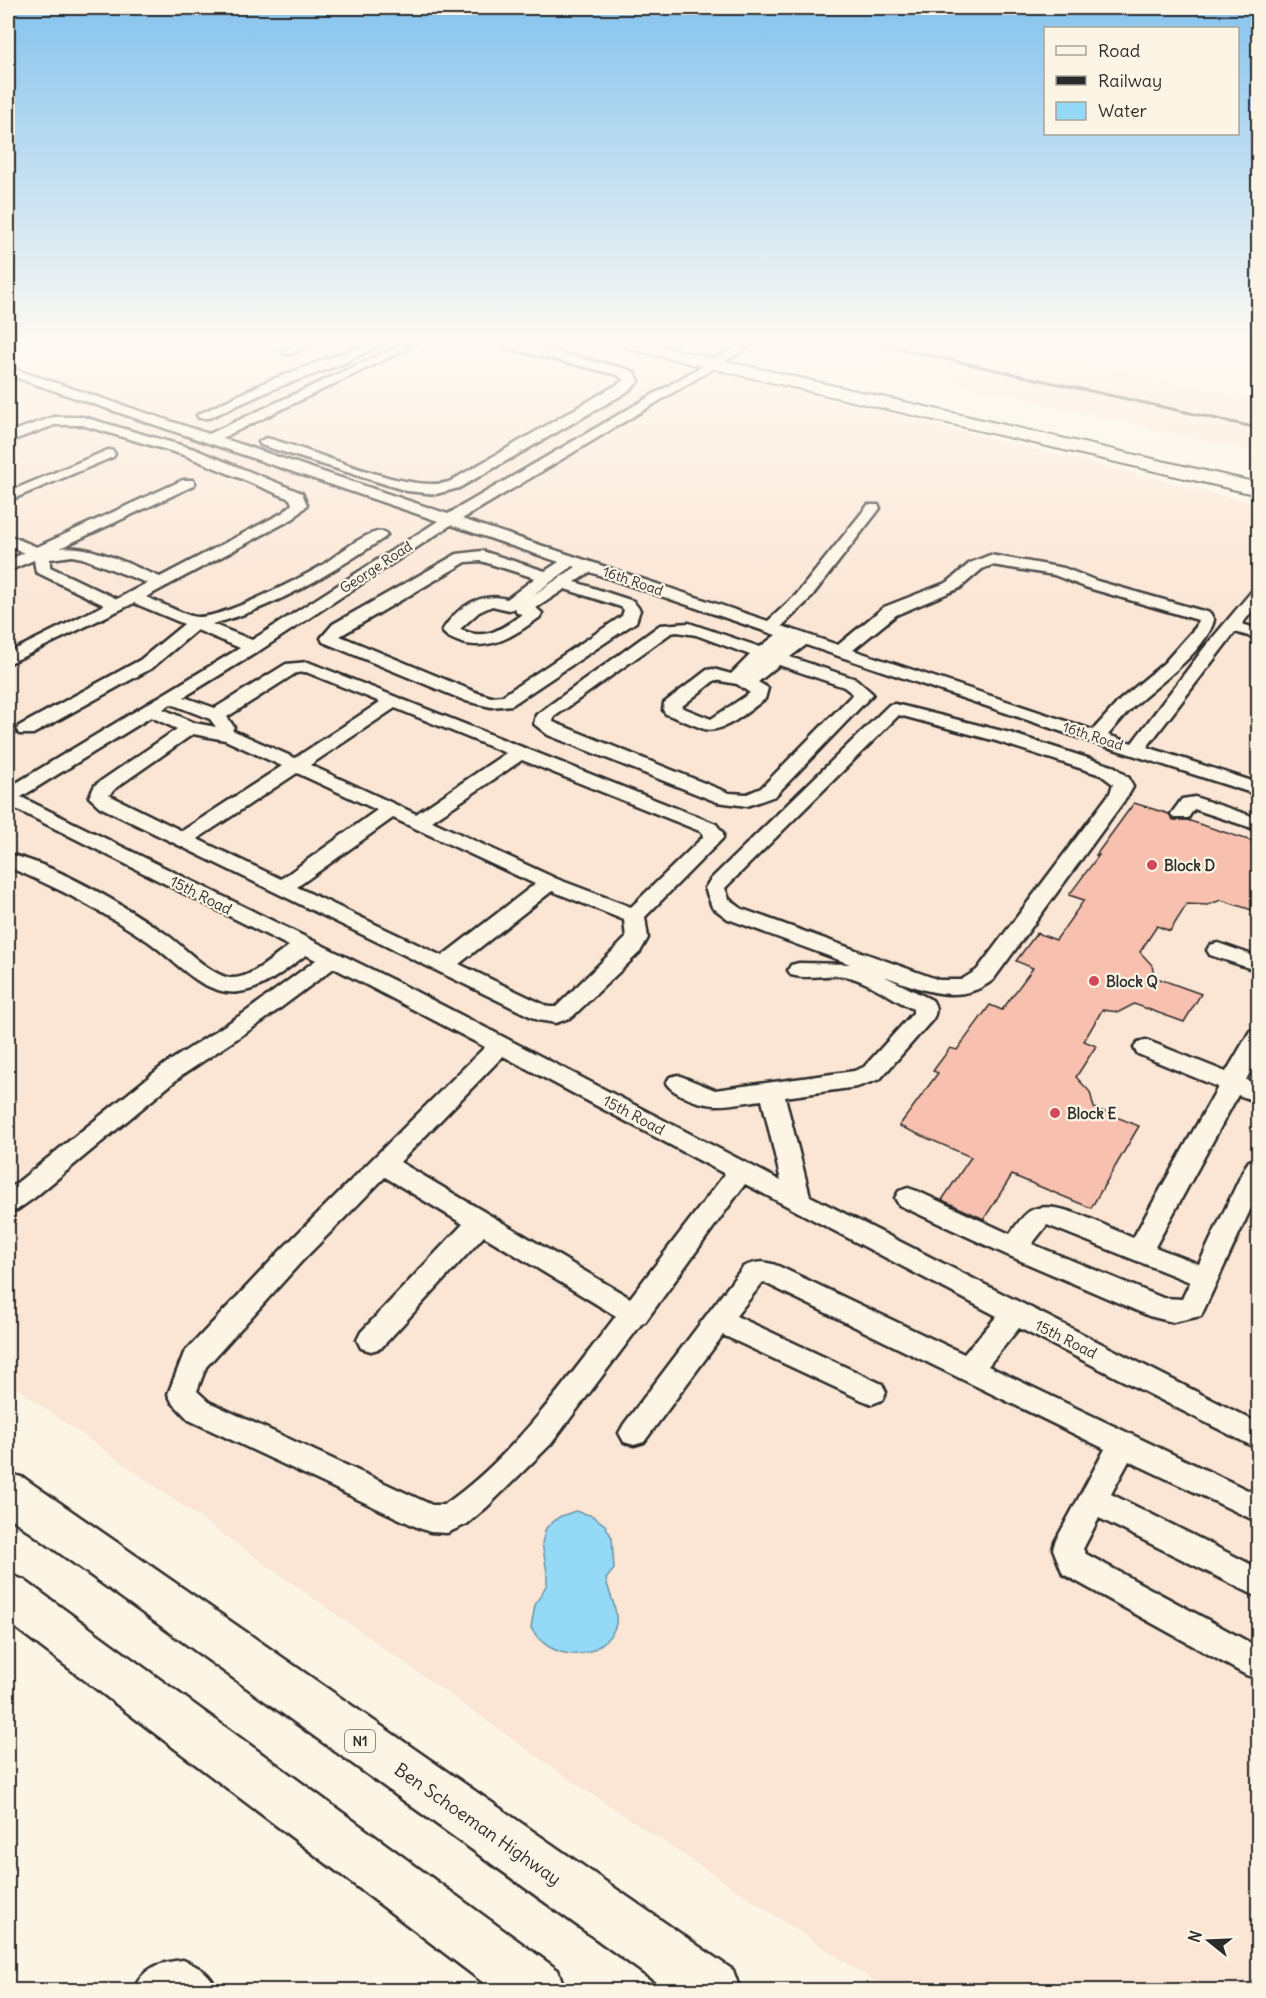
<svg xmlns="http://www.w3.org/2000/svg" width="1266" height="1998" font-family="Delius,sans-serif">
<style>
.built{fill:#fbe5d4}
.water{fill:#94daf6;stroke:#6a94a5;stroke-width:1.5}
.building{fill:#f8c0ae;stroke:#2b2b2b;stroke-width:1.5}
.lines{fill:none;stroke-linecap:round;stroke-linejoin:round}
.minor-casing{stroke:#2b2b2b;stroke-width:5}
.major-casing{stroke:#2b2b2b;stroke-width:4}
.highway-casing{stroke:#2b2b2b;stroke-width:5}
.minor{fill:#fcf5e5;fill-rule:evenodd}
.major{fill:#fcf5e5;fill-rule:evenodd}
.highway{fill:#fcf5e5;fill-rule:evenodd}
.rail{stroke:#2b2b2b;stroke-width:3}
.poi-dot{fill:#d1495b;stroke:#fcf5e5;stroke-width:2}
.labels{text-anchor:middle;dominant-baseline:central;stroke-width:4.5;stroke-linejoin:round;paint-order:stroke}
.far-street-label{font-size:14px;fill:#2b2b2b;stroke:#fcf5e5}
.shield{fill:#fcf5e5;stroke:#6a6863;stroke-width:1.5}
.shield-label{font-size:14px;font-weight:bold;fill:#2b2b2b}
.poi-label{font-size:15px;font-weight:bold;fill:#2b2b2b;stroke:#fcf5e5;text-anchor:start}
.street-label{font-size:15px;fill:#2b2b2b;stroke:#fcf5e5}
.near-street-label{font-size:18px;fill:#2b2b2b;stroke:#fcf5e5}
</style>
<rect width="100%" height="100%" fill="#fcf5e5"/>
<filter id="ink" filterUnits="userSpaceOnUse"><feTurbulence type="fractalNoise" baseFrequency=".0167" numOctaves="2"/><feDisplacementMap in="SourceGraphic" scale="12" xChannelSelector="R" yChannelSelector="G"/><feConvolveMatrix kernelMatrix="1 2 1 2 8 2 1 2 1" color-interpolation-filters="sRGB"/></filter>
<g filter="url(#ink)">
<!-- built -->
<path class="built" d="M8,344h571l148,30 531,130v1486h-371l-328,-218 -551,-390z
M788,344h214l256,55v54z"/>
<!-- water -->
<path class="water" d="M575,1511l18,5 12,9 7,13 2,31 -8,10c3,16 12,29 10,45 -2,9 -7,13 -13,19 -24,21 -57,10 -72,-15l4,-23 12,-21v-12l-5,-29 4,-15 13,-11z"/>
<!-- building -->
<path class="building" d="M1134,803l35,11 5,6h13l71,23v69l-37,-12 -13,5 -21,-1 -17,27 -13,-5 -17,26 12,13 2,12 47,17 -17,28 -50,-18 -15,8 -17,-2 -18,31 12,5 -20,31 14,15 4,16 45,18 -48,82 -79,-33 -28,44 -42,-19 29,-43 -72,-31 39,-53 -5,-2 17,-23 7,2 33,-45 12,5 31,-42 -17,-7 21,-28 19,7 28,-40 -15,-5 30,-40h-3z"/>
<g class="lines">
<!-- minor casing -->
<g class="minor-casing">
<path id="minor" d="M294,344h16l-18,10h-8l-2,-3z
M366,344h8l2,3 -36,18 -62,22 -69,31h-10l-2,-3 71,-34z
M402,344h15l-195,94 226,76 292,-170h14l-292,175 306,102 28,-26 72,-90h10l2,3 -2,3 -70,90 -26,25 56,19 46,-38 64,-25 22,-19 20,-8 74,13 33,13 113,32 4,7c-7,30 -58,66 -81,87 -9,9 -17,19 -25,28l24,8 72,-95 48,-57 6,-2v15l-16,20 16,5v10l-23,-7 -88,115 111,36v12l-169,-54 -283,-96 -16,12 66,22 17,15 -98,102 -28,10 -30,-4 -169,-67 -14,-11 2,-9 124,-90 29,-2 71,24 16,-12 -186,-63 -15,10 58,19 7,9 -4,12 -124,83 -21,2 -25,-6 -143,-59 -2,-4 12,-14 124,-70 25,-3 63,20 14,-9 -108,-37 -192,126 -75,46 31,11 71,-44 22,-2 408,162 7,9v5l-78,79 3,21 -8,14 -68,65 -16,6 -18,-3 -438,-213 -11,-10 6,-12 82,-56 -26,-12 -130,80 382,188 378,196 -19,-81c-32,4 -51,11 -81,-5 -7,-4 -11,-6 -15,-12l4,-6 8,-2 37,15 139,-19 10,-4 49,-54v-4c-20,-10 -48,-30 -69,-33 -18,-2 -36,4 -53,-1l-3,-5 3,-5 8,-2 51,1 -122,-45 -16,-12 -7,-19 6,-9 178,-174 6,-1 115,29 105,34 14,11 4,9 -4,7 -136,186c-35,27 -72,9 -109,-4l48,24c5,7 5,13 0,20l-52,59 -23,8 -72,10 25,99 448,227v26l-239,-121 -31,38 270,129v27l-129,-61 -18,33 147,74v29l-159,-79 -16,31 3,5 172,93v32l-12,-4 -183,-101 -10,-25 2,-7 50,-93 -342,-167 -27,34 146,68 4,8 -4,8 -10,4 -10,-4 -139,-65 -79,107 -10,3 -10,-3 -5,-9 5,-9 119,-157c14,-6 21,-6 35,-1l186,88 33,-38 -252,-132 -100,138 -3,1 -91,121 -64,63 -20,17 -20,9 -17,-1 -11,-4 -230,-108 -17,-18 -4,-8 16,-41 99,-105 202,-201 -151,-79 -71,53 -82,55 -147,122 -17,12 -9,2v-22l157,-126 82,-53 69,-51 -10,-5c-20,14 -41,34 -67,37 -12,2 -26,-3 -36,-8 -19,-11 -36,-29 -54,-42 -45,-30 -92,-55 -141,-75v-13c51,12 115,51 158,80 17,12 44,41 64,44 20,2 43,-21 59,-32l-281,-141v-17l232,-140 -43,-18 -45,38 -119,66h-14l-2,-4 2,-4 121,-66 44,-36 -50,-21 -126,61v-11l96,-48 -68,-33 -2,-12 -26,11v-11l16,-7 -16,-8v-10l29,12 146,-67h10l2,3 -2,3 -133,62c33,-4 69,17 100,29l124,-65 8,-8 -2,-5 -106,-44 -102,-30h-27l-47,17v-9l45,-16h30l111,32 108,44 5,12 -13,13 -148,79c11,4 42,20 51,20 26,1 100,-37 124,-51 14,-9 48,-38 63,-34l3,3 -3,3c-54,36 -109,70 -172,86l40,16 186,-119 -430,-146v-8l201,67zM72,556l10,2 65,25 -30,16 -67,-32v-8zM481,561l54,17 -28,21c-28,-7 -51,9 -65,32 4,6 12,9 20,12 31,8 54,-9 78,-26l2,-4 -6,-5 29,-19 56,18 3,3 -2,6 -120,80 -11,1 -13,-4 -138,-57 126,-74zM992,565l62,10 31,12 113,33 -2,7 -32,36 -44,37 -27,30 -240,-80 43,-35 64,-27 22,-19zM573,566l3,1 -46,30zM492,606l17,4 6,-2 2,5 5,1c-20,15 -38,28 -62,15l19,-17zM677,632l19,3 54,20 -19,19 -18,-5 -6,1 -43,33 -1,7 3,4 38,15c21,5 45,-19 61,-30l3,-11 -10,-6 21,-17 65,22 9,7 -92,94 -14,6 -18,-1 -176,-71 1,-5 117,-84zM306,672l74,30 -85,56 -63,-28 2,-3 -7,-10 69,-44zM715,680l22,4 13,9 -39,26 -30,-12zM171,704l39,15 6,8 -21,-4 -32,-14zM395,708l111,45 -90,61 -106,-49zM899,715l97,26 105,34 12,9 -3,9 -133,177 -16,10h-22l-197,-71 -13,-10 -4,-11zM193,734l32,6 57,26 -100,65 -73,-36 8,-8zM522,760l180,72 1,5 -72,70 -74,-28 -125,-58zM297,773l80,37 -96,69 -84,-40zM393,818l142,66 -93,72 -145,-69zM552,891l72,29 2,18 -70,69h-7l-90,-43zM503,1056l222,118 -95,124 -230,-136zM385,1177l78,47 -102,108 -4,8 4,8 10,3 10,-3 103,-112 132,80c-52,67 -102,140 -172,189h-12l-223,-103 -12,-11 9,-24 95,-105z
M501,344h20l106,25 7,3 5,9 -12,11 -168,96 -23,6 -29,-3 -146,-46 -2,-3 7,-4c47,11 140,56 183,44l176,-102 -7,-5 -115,-28z
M108,450l5,1 2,3 -2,3 -105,44v-9z
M1195,797l63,21v12l-64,-21 -6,9h-14l-3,-4 11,-15z
M1218,943l40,14v14l-48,-16 -3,-5 3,-5z
M1258,1028v28l-12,24 12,5v17l-20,-7 -83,152 44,17 46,-97 4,-6 9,-3v35l-57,123 -28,6 -24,-6 -144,-62 -106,-49 -4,-7 4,-7 9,-3 9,3 93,43c6,-8 13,-20 22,-24 24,-12 77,18 101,28l85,-151 -80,-33 -4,-6 4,-6 8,-2 80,32 24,-41zM1047,1225l143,57 -8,17 -19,-1 -131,-54z
M183,1960c16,7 28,13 34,30h-83c8,-22 26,-28 49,-30z"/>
</g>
<!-- major casing -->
<g class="major-casing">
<path id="major" d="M624,344h27l607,139v12l-548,-127 -84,-20z"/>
</g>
<!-- highway casing -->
<g class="highway-casing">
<path id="highway" d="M8,1473l16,5 709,492 7,20h-73l-659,-474z
M8,1574l16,6 534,390 7,20h-72l-485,-368z"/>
</g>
<!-- minor -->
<use href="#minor" class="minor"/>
<!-- major -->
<use href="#major" class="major"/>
<!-- highway -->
<use href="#highway" class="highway"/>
<!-- rail -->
<path class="rail" d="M878,344l380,84"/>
</g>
</g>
<!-- sky -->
<linearGradient id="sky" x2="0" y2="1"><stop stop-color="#86c3ee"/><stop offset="0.55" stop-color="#fefaf3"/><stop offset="1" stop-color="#fefaf3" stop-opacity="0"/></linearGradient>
<rect width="1266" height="623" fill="url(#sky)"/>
<!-- markers -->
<g class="poi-dot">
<circle cx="1152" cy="865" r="6"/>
<circle cx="1094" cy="981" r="6"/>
<circle cx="1055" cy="1113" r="6"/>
</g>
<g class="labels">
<!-- far-street labels -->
<g class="far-street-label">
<text transform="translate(376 567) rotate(-33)">George Road</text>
<text transform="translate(633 581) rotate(19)">16th Road</text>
<text transform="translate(1093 736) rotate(18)">16th Road</text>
</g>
<!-- shield labels -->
<rect class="shield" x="345" y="1730" width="30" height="22" rx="4.5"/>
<g class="shield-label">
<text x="360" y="1741">N1</text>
</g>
<!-- poi labels -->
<g class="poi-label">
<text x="1164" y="865">Block D</text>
<text x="1106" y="981">Block Q</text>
<text x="1067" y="1113">Block E</text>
</g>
<!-- street labels -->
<g class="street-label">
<text transform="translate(201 895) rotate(27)">15th Road</text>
<text transform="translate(634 1115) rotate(28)">15th Road</text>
<text transform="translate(1066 1339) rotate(27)">15th Road</text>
</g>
<!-- near-street labels -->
<g class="near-street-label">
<text transform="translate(478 1824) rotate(35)">Ben Schoeman Highway</text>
</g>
</g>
<!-- margin -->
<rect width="1266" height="1998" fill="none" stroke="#fcf5e5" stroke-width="30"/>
<rect x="15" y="15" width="1236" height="1968" fill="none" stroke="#2b2b2b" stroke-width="2" filter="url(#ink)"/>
<!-- legend -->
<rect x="1044" y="27" width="195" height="108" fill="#fcf5e5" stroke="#a8a49b" stroke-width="1.5"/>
<rect x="1056" y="46" width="30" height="9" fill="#fcf5e5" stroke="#a8a49b" stroke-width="1.5"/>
<text x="1098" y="57" font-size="18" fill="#2b2b2b">Road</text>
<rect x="1056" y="76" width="30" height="9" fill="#2b2b2b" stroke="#a8a49b" stroke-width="1.5"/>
<text x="1098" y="87" font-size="18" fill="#2b2b2b">Railway</text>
<rect x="1056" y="102" width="30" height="18" fill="#94daf6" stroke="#a8a49b" stroke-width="1.5"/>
<text x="1098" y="117" font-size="18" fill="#2b2b2b">Water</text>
<!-- north arrow -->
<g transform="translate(1209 1941) rotate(288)" stroke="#fcf5e5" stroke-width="4.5" paint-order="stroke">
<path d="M0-4.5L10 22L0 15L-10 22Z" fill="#2b2b2b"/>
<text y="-9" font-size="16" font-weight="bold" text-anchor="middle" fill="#2b2b2b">N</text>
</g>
</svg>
